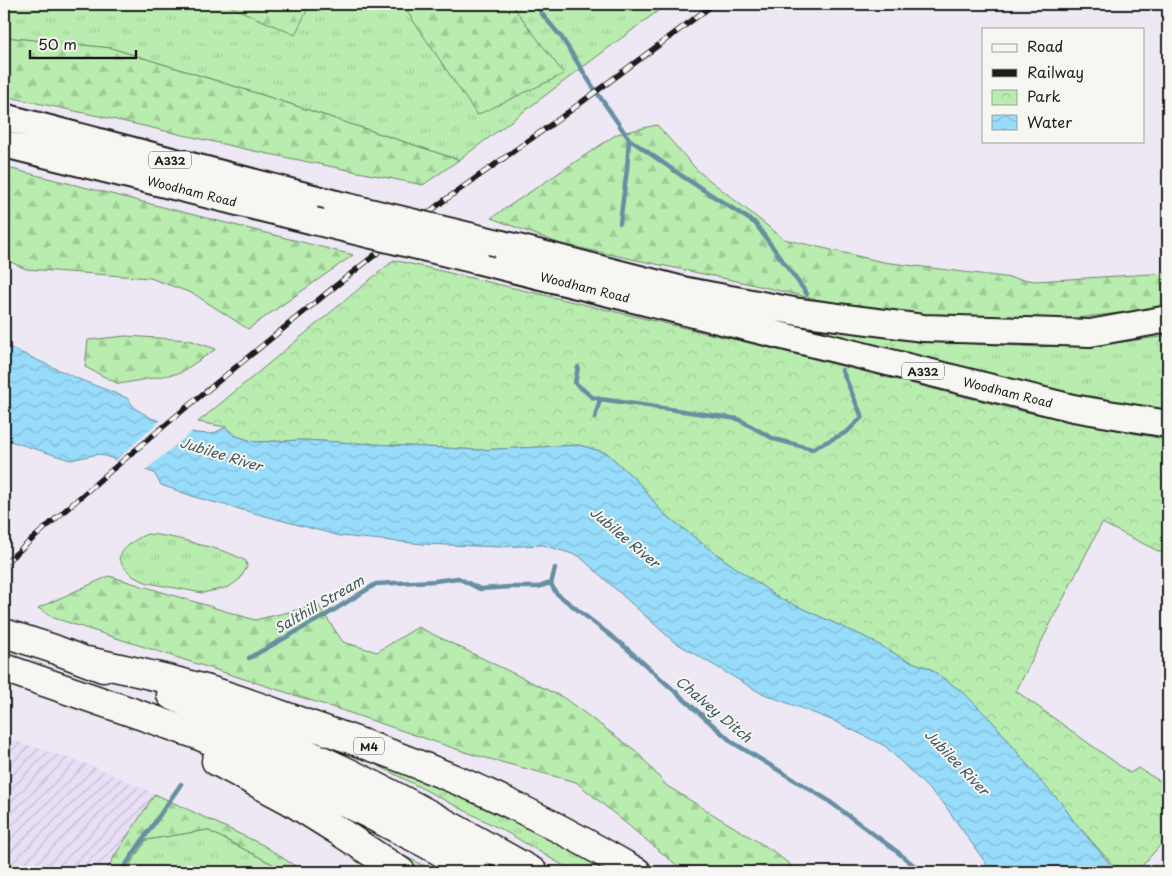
<svg xmlns="http://www.w3.org/2000/svg" width="1172" height="876" font-family="'Playpen Sans',sans-serif">
<style>
.industrial{fill:url(#industrial-furrows)}
.grass{fill:url(#grass-tufts);stroke:#6a8466}
.forest{fill:url(#forest-firs);stroke:#6a8466}
.park{fill:url(#park-crowns);stroke:#6a8466}
.water{fill:url(#water-waves);stroke:#668fa2}
.pier{fill:#eee8f4}
.lines{fill:none;stroke-linecap:round;stroke-linejoin:round}
.stream{stroke:#668fa2;stroke-width:4.5}
.primary-casing{stroke:#1c1c1c;stroke-width:30}
.highway-casing{stroke:#1c1c1c;stroke-width:31}
.primary{stroke:#f6f6f2;stroke-width:26}
.highway{stroke:#f6f6f2;stroke-width:28}
.rail-casing{stroke:#1c1c1c;stroke-width:5.5}
.rail{stroke:#f6f6f2;stroke-width:4;stroke-dasharray:11;stroke-linecap:butt}
.primary-bridge-casing{stroke:#1c1c1c;stroke-width:30;stroke-linecap:butt}
.primary-bridge{stroke:#f6f6f2;stroke-width:26}
.labels{text-anchor:middle;dominant-baseline:central;stroke-width:4;stroke-linejoin:round;paint-order:stroke}
.shield{fill:#f6f6f2;stroke:#5d5d5c;stroke-width:1}
.shield-label{font-size:11px;font-weight:bold;fill:#1c1c1c}
.street-label{font-size:12px;fill:#1c1c1c;stroke:#f6f6f2}
.water-label{font-size:14px;font-style:italic;fill:#41565f;stroke:#f6f6f2}
</style>
<defs>
<pattern id="industrial-furrows" width="10" height="10" patternUnits="userSpaceOnUse" patternTransform="scale(1.25)"><rect width="10" height="10" fill="#e8def6"/><path d="M-1 1l2-2M0 10L10 0M9 11l2-2" fill="none" stroke="#c6bed2"/></pattern>
<pattern id="grass-tufts" width="24" height="20" patternUnits="userSpaceOnUse" patternTransform="scale(1.25)"><rect width="24" height="20" fill="#b9edaf"/><path d="M3 7l-1-3M5 7V3M7 7l1-3M15 17l-1-3M17 17v-4M19 17l1-3" fill="none" stroke="#9ecb96"/></pattern>
<pattern id="forest-firs" width="22" height="20" patternUnits="userSpaceOnUse" patternTransform="scale(1.25)"><rect width="22" height="20" fill="#b9edaf"/><path d="M5 1l3.5 6h-7zM16 11l3.5 6h-7z" fill="#9ecb96"/></pattern>
<pattern id="park-crowns" width="20" height="18" patternUnits="userSpaceOnUse" patternTransform="scale(1.25)"><rect width="20" height="18" fill="#b9edaf"/><path d="M2 6a3 3 0 1 1 6 0M12 15a3 3 0 1 1 6 0" fill="none" stroke="#9ecb96"/></pattern>
<pattern id="water-waves" width="16" height="10" patternUnits="userSpaceOnUse" patternTransform="scale(1.25)"><rect width="16" height="10" fill="#98dcfb"/><path d="M0 5q4-4 8 0t8 0" fill="none" stroke="#82bcd7"/></pattern>
</defs>
<rect width="100%" height="100%" fill="#eee8f4"/>
<filter id="ink" filterUnits="userSpaceOnUse"><feTurbulence type="fractalNoise" baseFrequency=".02" numOctaves="2"/><feDisplacementMap in="SourceGraphic" scale="10" xChannelSelector="R" yChannelSelector="G"/><feConvolveMatrix kernelMatrix="1 2 1 2 8 2 1 2 1" color-interpolation-filters="sRGB"/></filter>
<g filter="url(#ink)">
<!-- industrial -->
<path class="industrial" d="M4,737l89,29 62,28 -40,61 -9,17h-102z"/>
<!-- grass -->
<path class="grass" d="M4,4h663l-208,156 -187,-62 -161,-50 -107,-11z
M506,256l246,59 109,18 99,10 79,4 82,-5 47,-6v84z
M147,534c17,1 34,5 50,10 17,4 33,8 49,17l1,6 -7,12 -11,8 -26,6 -55,-10 -14,-6 -11,-11 -4,-8c4,-11 18,-20 28,-24z
M354,753l54,15 214,104h-48l-66,-39z
M207,830l81,42h-163l21,-32z
M381,844l55,28h-17l-39,-26z"/>
<!-- forest -->
<path class="forest" d="M225,4h85l-15,31z
M402,4h109l53,70 -87,41z
M4,37l107,11 161,50 187,62 -36,25 -169,-34 -146,-33 -104,-22z
M657,125l41,46 86,68 99,23 153,19 132,-8v34l-116,14 -176,-8 -130,-30 -185,-39 -70,-26 126,-84z
M4,167l349,88 -105,74 -54,-35 -44,-16 -124,-9 -22,-10z
M126,336l63,4 27,9 -36,24 -61,11 -34,-17 3,-27z
M109,576l146,44 63,-15 25,37 34,10 41,-25 146,71 72,53 31,35 106,65 26,21h-114l-109,-90 -105,-28 -127,-43 -290,-93 -16,-10z
M155,794l108,51 41,27h-16l-81,-42 -61,10 -21,32h-19l9,-17z"/>
<!-- park -->
<path class="park" d="M394,260l372,87 255,64 147,29v116l-66,-33 -86,168 114,82 8,-5 30,18v50l-31,36h-18l-46,-52 -13,-19 -18,-18 -49,-61 -29,-29 -35,-25 -23,-8 -41,-23 -86,-39 -67,-47 -50,-39 -22,-28 -33,-31 -28,-8 -100,5 -176,-10 -48,2 -22,-7 -7,-8 -28,-5z"/>
<!-- water -->
<path class="water" d="M4,345l77,35 46,18 9,11 15,9 45,15 16,1 14,-7 7,8 22,7 48,-2 176,10 100,-5 28,8 33,31 22,28 50,39 67,47 86,39 41,23 23,8 35,25 29,29 49,61 18,18 13,19 36,43 5,9h-119l-8,-7 -43,-61 -59,-58 -51,-25 -75,-29 -86,-51 -94,-85 -36,-11 -43,2 -77,-3 -83,-8 -142,-38 -37,-13 -7,-12 -55,-19 -29,6 -66,-21z"/>
<!-- pier -->
<path class="pier" d="M162,419l32,11 -51,42 -29,-10z"/>
<g class="lines">
<!-- stream -->
<path class="stream" d="M536,4l6,10 20,24 29,46 38,55 53,37 73,47 52,71
M620,223l7,-54 2,-30
M578,367l-3,16 17,14 8,2 138,20 36,20 38,10 35,-17 15,-15 -20,-47
M595,418l5,-19
M551,584l5,9 68,53 108,96 94,57 69,51 27,22
M551,584l4,-16
M249,658l77,-43 50,-31 59,-3 23,-3 22,11 31,-2h28l8,-3h4
M121,872l12,-18 48,-70"/>
<!-- primary casing -->
<g class="primary-casing">
<path id="primary" d="M4,117l332,87
M4,144l310,77
M498,243l189,48 112,21 124,16 167,5 78,-14
M476,260l597,148 95,16"/>
</g>
<!-- highway casing -->
<g class="highway-casing">
<path id="highway" d="M4,633l47,15 52,20
M87,661c38,8 76,16 114,27 39,11 77,26 115,39 58,20 117,42 173,67 51,23 100,50 148,78
M4,668l191,66 93,40 71,35 66,34 52,29
M171,695c58,24 117,49 174,76 64,31 126,66 188,101
M216,761l73,39 48,30 64,42"/>
</g>
<!-- primary -->
<use href="#primary" class="primary"/>
<!-- highway -->
<use href="#highway" class="highway"/>
<!-- rail casing -->
<g class="rail-casing">
<path id="rail" d="M4,564l97,-85 87,-73 145,-118 109,-86 117,-83 155,-115"/>
</g>
<!-- rail -->
<use href="#rail" class="rail"/>
<!-- primary-bridge casing -->
<g class="primary-bridge-casing">
<path id="primary-bridge" d="M336,204l162,39
M314,221l162,39"/>
</g>
<!-- primary-bridge -->
<use href="#primary-bridge" class="primary-bridge"/>
</g>
</g>
<g class="labels">
<!-- shield labels -->
<g class="shield">
<rect x="149" y="151.5" width="42" height="17" rx="4"/>
<rect x="902" y="362.5" width="42" height="17" rx="4"/>
<rect x="354" y="737.5" width="30" height="17" rx="4"/>
</g>
<g class="shield-label">
<text x="170" y="160">A332</text>
<text x="923" y="371">A332</text>
<text x="369" y="746">M4</text>
</g>
<!-- street labels -->
<g class="street-label">
<text transform="translate(192 191) rotate(14)">Woodham Road</text>
<text transform="translate(585 287) rotate(14)">Woodham Road</text>
<text transform="translate(1008 392) rotate(14)">Woodham Road</text>
</g>
<!-- water labels -->
<g class="water-label">
<text transform="translate(221 454) rotate(17)">Jubilee River</text>
<text transform="translate(625 537) rotate(40)">Jubilee River</text>
<text transform="translate(319 604) rotate(-30)">Salthill Stream</text>
<text transform="translate(714 709) rotate(40)">Chalvey Ditch</text>
<text transform="translate(957 762) rotate(46)">Jubilee River</text>
</g>
</g>
<!-- margin -->
<rect width="1172" height="876" fill="none" stroke="#f6f6f2" stroke-width="20"/>
<rect x="10" y="10" width="1152" height="856" fill="none" stroke="#1c1c1c" stroke-width="2" filter="url(#ink)"/>
<!-- legend -->
<rect x="982" y="28" width="162" height="115" fill="#f6f6f2" stroke="#9f9f9c"/>
<rect x="992" y="44" width="25" height="8" fill="#f6f6f2" stroke="#9f9f9c"/>
<text x="1027" y="52" font-size="15" fill="#1c1c1c">Road</text>
<rect x="992" y="69" width="25" height="8" fill="#1c1c1c" stroke="#9f9f9c"/>
<text x="1027" y="78" font-size="15" fill="#1c1c1c">Railway</text>
<rect x="992" y="90" width="25" height="15" fill="url(#park-crowns)" stroke="#9f9f9c"/>
<text x="1027" y="102" font-size="15" fill="#1c1c1c">Park</text>
<rect x="992" y="115" width="25" height="15" fill="url(#water-waves)" stroke="#9f9f9c"/>
<text x="1027" y="128" font-size="15" fill="#1c1c1c">Water</text>
<!-- scale -->
<path d="M30 50v8h106v-8" fill="none" stroke="#1c1c1c" stroke-width="2.5"/>
<text x="38" y="50" font-size="15" fill="#1c1c1c" stroke="#f6f6f2" stroke-width="4" paint-order="stroke">50 m</text>
</svg>
